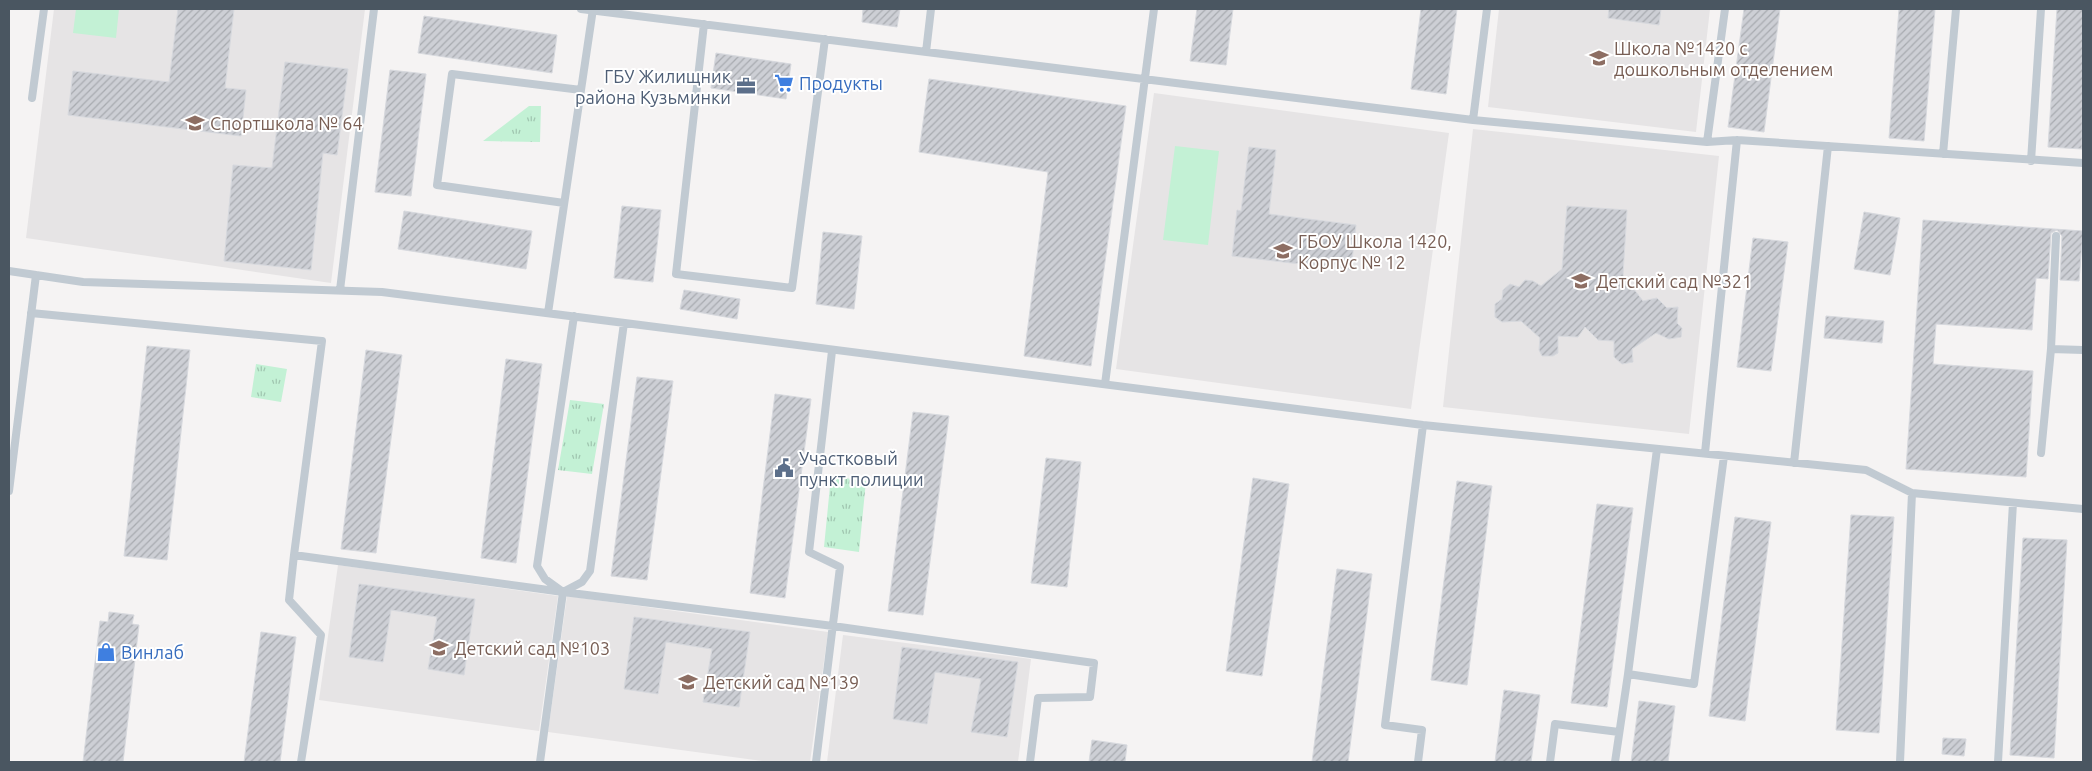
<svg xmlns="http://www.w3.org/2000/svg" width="2092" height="771" font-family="Ubuntu,sans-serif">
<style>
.education{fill:#e6e4e5}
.grass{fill:url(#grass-tufts)}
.pitch{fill:#c3f1d5}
.building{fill:url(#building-hatch);stroke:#d7d9de}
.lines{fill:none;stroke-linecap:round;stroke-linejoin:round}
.service{stroke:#c1cad2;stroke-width:8}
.labels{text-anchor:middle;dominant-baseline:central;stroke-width:4;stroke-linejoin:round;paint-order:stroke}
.education-label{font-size:18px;fill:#785e54;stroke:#fff;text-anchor:start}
.service-label{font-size:18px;fill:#4e5e75;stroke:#fff;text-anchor:end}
.shop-label{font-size:18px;fill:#366cbe;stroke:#fff;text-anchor:start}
</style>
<defs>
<pattern id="grass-tufts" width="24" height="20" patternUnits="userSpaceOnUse" patternTransform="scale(1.25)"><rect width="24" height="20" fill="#c3f1d5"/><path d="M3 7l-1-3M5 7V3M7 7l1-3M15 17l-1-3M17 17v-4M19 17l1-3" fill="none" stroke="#a0c6b0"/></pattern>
<pattern id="building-hatch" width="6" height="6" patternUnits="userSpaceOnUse" patternTransform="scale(1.25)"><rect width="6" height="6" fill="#cdcfd5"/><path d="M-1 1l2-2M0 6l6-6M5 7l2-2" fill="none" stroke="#a8abb0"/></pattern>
</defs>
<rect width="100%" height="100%" fill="#f5f3f3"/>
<!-- education -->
<path class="education" d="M54,9h311l-34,274 -305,-45z
M1499,9h211l-14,123 -208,-25z
M1154,93l295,40 -38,276 -295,-40z
M1473,129l246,27 -30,278 -246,-27z
M338,565l220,31 -19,135 -220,-31z
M567,596l261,36 -18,130h-41l-221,-30z
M843,635l188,24 -13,103h-191z"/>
<!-- grass -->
<path class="grass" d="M529,106h12l-1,36 -57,-1z
M256,364l31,5 -6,33 -30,-5z
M570,400l34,4 -12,70 -34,-4z
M831,476l35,5 -7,71 -35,-5z"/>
<!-- pitch -->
<path class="pitch" d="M76,9h43l-3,29 -43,-5z
M1175,146l44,5 -11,94 -45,-5z"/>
<!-- building -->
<path class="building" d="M178,9h56l-9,79 21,2 -5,46 -173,-21 5,-44 96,11z
M863,9h37l-3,18 -35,-5z
M1197,9h36l-7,56 -36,-4z
M1421,9h36l-11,85 -35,-5z
M1609,9h52l-2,16 -51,-7z
M1744,9h36l-16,123 -36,-5z
M1899,9h36l-11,132 -35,-3z
M2057,9h26l-1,140 -34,-2z
M424,16l133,19 -5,38 -134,-20z
M716,53l75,11 -5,35 -75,-11z
M285,62l63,7 -11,86 -14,-2 -12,117 -87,-9 9,-96 39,3z
M390,70l36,4 -15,122 -36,-4z
M929,79l197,27 -35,260 -67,-10 24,-184 -129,-20z
M1249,147l27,3 -7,64 87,11 -5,45 -119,-14 5,-46 4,1z
M622,206l39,4 -8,72 -39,-4z
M1567,206l60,4 -4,65 20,26 14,-3 10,10 11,-1 -1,16 5,5 -1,9 -12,2 -13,-6 -24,16 1,13 -11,2 -8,-7v-16l-16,-1 -13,-13 -7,10 -20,-1v17l-5,3h-11l-3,-6 1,-12 -19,-17 -19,1 -7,-5v-13l7,-5 1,-9 7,-6 9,3 6,-7 8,1 8,5 21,-17z
M404,211l128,20 -6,38 -128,-20z
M1864,212l36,6 -10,57 -36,-6z
M1923,220l160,11 -4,50 -19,-1 2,-44 -5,-6 -6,3 -3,46 -12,-1 -4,52 -96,-6 -3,40 100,7 -7,106 -120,-8z
M823,232l39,4 -8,73 -38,-5z
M1753,238l35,4 -17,129 -34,-4z
M684,290l56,9 -3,20 -57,-10z
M1826,316l58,5 -2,22 -58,-5z
M147,346l43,4 -23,210 -43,-4z
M366,350l36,5 -26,198 -35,-4z
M506,359l36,5 -26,199 -35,-5z
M637,377l36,4 -26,199 -36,-4z
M775,394l36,5 -26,199 -35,-5z
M913,412l36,4 -26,199 -35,-4z
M1046,458l35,4 -14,125 -36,-4z
M1253,478l36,6 -27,192 -36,-5z
M1457,481l35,5 -25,199 -36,-5z
M1597,504l36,4 -26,199 -36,-4z
M1851,515l43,2 -15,216 -43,-3z
M1735,517l36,5 -26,199 -36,-5z
M2023,538l44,2 -13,218 -44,-3z
M1337,569l35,5 -24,188h-36z
M359,584l116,15 -11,76 -36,-6 9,-52 -46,-7 -8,52 -34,-5z
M109,612l25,3 -2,9 7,1 -16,137h-40l17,-141 8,1z
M634,617l116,15 -11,75 -36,-5 9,-53 -46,-7 -8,52 -34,-5z
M261,632l35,5 -16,125h-36z
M902,647l116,15 -11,75 -36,-5 10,-53 -46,-7 -8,52 -34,-5z
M1504,690l36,5 -9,67h-36z
M1639,701l36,5 -7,56h-37z
M1943,738l23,1 -2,17 -22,-2z
M1092,740l35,5 -2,17h-36z"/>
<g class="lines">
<!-- service -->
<path class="service" d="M581,9l892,111 14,-111
M1725,9l-18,133 30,-2 346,23
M704,24l-28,250 116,14 33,-249
M926,52l5,-43
M32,98l12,-89
M1473,120l234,22
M1943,154l13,-145
M2031,161l10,-152
M564,203l-127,-18 15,-111 129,16
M2056,236l-5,113 32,1
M9,271l74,11 299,10 1041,133 443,45 46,23 171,16
M340,290l34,-281
M31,313l291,28 -28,214 269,37 -23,170
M548,313l45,-304
M574,316l-37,250 8,13 18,13 19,-10 8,-11 34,-248
M1105,384l49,-375
M1705,453l32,-313
M2041,453l10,-104
M1794,463l34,-317
M9,491l27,-216
M294,555l-5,45 32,35 -20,127
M563,592l270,34 261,37 -4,34 -52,1 -8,64
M1628,674l29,-225
M816,762l24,-195 -31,-15 23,-201
M1418,762l4,-32 -37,-5 38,-300
M1550,762l5,-38 64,8
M1615,762l13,-88 66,10 30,-228
M1900,762l12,-269
M1998,762l15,-259"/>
</g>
<!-- icons -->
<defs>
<g id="school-bare" transform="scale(1.5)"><path d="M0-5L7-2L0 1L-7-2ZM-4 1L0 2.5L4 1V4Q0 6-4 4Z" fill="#8d6e63" stroke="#fff" stroke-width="2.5" paint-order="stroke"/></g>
<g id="supermarket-bare" transform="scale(1.5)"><path d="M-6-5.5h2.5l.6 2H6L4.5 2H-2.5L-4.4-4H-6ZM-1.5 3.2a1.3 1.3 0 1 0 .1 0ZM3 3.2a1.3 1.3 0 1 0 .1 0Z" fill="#3f7fe0" stroke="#fff" stroke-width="2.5" paint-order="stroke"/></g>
<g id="office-bare" transform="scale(1.5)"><path d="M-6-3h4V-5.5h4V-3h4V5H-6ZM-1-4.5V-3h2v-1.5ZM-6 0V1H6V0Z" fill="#5c6f8a" stroke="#fff" stroke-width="2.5" paint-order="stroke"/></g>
<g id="civic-bare" transform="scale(1.5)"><path d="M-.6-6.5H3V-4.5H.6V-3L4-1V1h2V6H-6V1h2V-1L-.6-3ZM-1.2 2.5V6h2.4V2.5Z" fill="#5c6f8a" stroke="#fff" stroke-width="2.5" paint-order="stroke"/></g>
<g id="shop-bare" transform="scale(1.5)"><path d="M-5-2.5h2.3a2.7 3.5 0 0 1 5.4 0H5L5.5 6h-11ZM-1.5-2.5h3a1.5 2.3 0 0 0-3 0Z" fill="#3f7fe0" stroke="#fff" stroke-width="2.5" paint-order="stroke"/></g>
</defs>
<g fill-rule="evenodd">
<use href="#school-bare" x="1599" y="58"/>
<use href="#supermarket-bare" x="784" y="83"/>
<use href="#office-bare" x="746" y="86"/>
<use href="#school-bare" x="195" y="123"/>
<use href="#school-bare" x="1283" y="251"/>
<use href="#school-bare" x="1581" y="281"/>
<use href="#civic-bare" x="784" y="468"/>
<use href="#school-bare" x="439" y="648"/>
<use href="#shop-bare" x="106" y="652"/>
<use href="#school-bare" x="688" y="682"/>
</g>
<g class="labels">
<!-- education labels -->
<g class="education-label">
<text x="1614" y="48">Школа №1420 с<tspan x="1614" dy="21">дошкольным отделением</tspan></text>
<text x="210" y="123">Спортшкола № 64</text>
<text x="1298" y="241">ГБОУ Школа 1420,<tspan x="1298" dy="21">Корпус № 12</tspan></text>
<text x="1596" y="281">Детский сад №321</text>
<text x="454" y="648">Детский сад №103</text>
<text x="703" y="682">Детский сад №139</text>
</g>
<!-- service labels -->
<g class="service-label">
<text x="731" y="76">ГБУ Жилищник<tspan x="731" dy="21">района Кузьминки</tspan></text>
<text x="799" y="458" text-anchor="start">Участковый<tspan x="799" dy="21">пункт полиции</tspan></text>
</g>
<!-- shop labels -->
<g class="shop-label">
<text x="799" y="83">Продукты</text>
<text x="121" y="652">Винлаб</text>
</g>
</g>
<!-- border -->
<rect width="2092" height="771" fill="none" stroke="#4a5661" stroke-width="20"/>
</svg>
